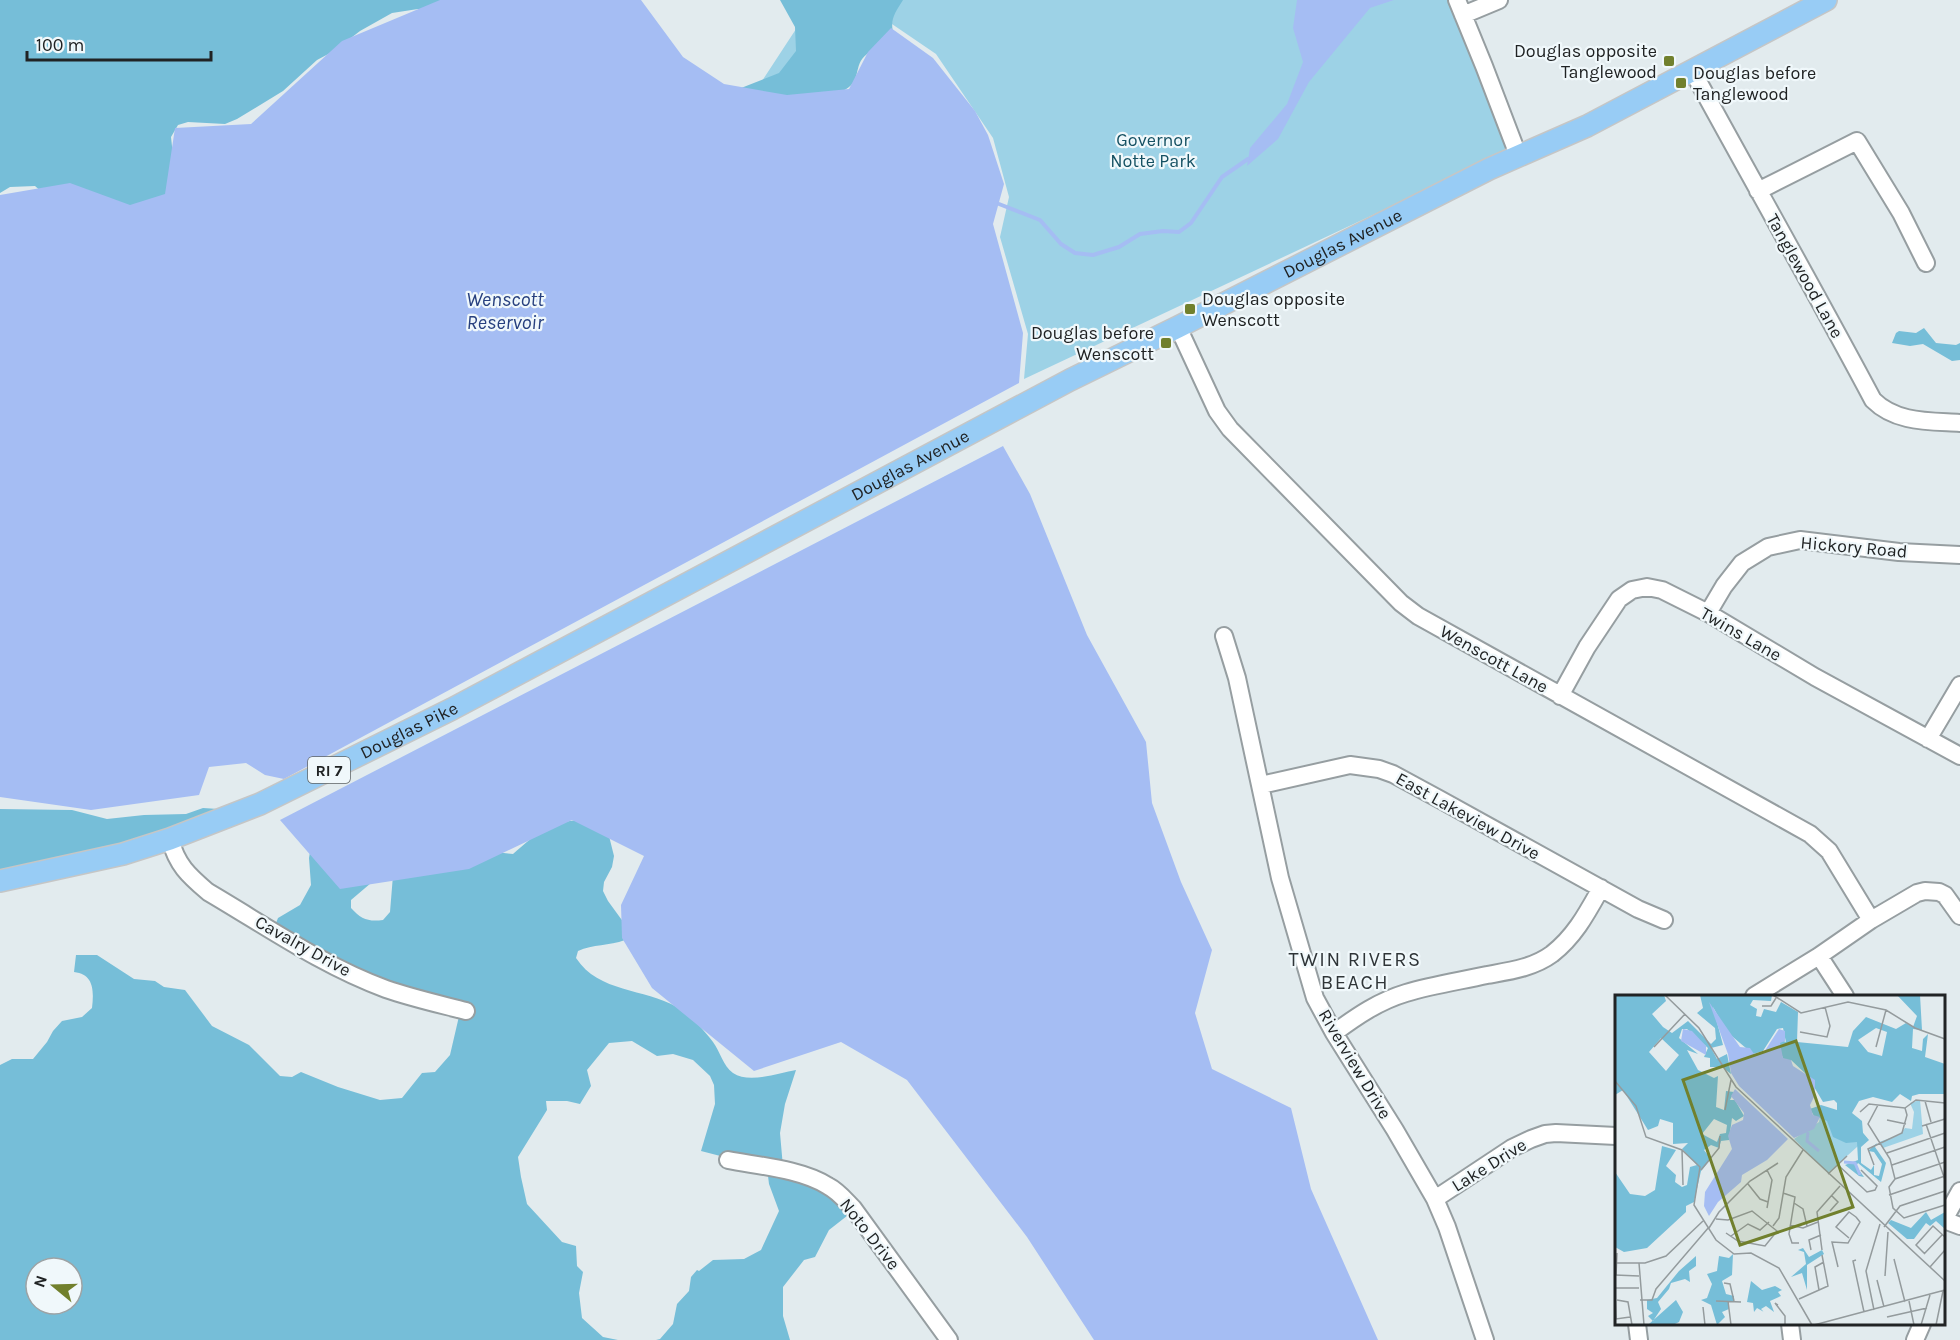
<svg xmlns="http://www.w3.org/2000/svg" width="1960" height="1340" font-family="Karla,sans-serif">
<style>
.green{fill:#9dd2e6}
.forest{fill:#76bed8;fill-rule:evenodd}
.water{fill:#a5bdf3}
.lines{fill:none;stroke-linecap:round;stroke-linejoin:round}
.stream{stroke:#a5bdf3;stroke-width:4}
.minor-casing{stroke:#969ea1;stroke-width:20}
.major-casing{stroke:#c5c6c6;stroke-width:24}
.minor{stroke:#fff;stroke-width:16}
.major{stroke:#98ccf5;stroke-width:21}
.poi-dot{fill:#71802d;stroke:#f0f8fb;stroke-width:2}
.labels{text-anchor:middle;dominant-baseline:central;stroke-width:4.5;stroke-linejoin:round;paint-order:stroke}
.shield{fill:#f0f8fb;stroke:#5e6364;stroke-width:1.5}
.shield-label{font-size:16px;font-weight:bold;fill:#202324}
.poi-label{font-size:18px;fill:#202324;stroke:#f0f8fb;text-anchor:end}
.park-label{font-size:18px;fill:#155163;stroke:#f0f8fb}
.street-label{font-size:18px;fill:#202324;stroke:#f0f8fb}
.water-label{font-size:20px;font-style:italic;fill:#27407f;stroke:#f0f8fb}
.neighbourhood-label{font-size:20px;letter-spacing:1.5px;fill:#2f3538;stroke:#f0f8fb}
.inset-river{fill:none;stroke:#a5bdf3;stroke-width:3}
.inset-road{fill:none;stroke:#949b9d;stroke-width:1.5}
.view{fill:#71802d;fill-opacity:0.15;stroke:#71802d;stroke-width:3}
.inset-edge{fill:none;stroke:#202324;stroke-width:3}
</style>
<rect width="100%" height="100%" fill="#e2ebee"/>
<!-- green -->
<path class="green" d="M815,0h632l64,150 -487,229 4,-45 -28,-97 9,-40 -16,-59 -57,-84 -47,-32 -131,65z"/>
<!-- forest -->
<path class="forest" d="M0,0h454l-22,9h-14l-26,4 -32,18 -26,20 -17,9 -34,31 -46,28 -12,5 -37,-2 -10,3 -7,12 5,46 -24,27 -109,-17 -8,-7 -25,1 -10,6z
M780,0h123c-8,13 -14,20 -9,35 -4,4 -9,9 -14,13 -4,3 -10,3 -13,6 -15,11 -4,29 -25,37l-76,7 -30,-8 43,-17 17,-22 -1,-24z
M1924,328l12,15 20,2 4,-2v17l-8,1 -29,-17 -13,2 -18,-3 4,-10 3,-2 17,2z
M203,808l31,2 -234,77v-78l72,1 35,9 37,-4 42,-1z
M579,820l30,16 5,20 -2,11 -8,15 -1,9 5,10 16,22 1,17c-16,6 -32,4 -47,11l-2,7c23,35 68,30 101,49 13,8 27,23 36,35 7,9 10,24 20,31 16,11 45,0 63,-3l-11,34 -5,29 3,34 30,13 39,32 -23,18 -14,27 -11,3 -21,27v29l7,24h-134l4,-1 13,-15 4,-20 12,-13 2,-14 6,-7 2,1 14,-11 31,-1 17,-9 18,-39 -10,-27 -2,-16 -66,-17 14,-47 -1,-19 -4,-9 -17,-16 -20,-6 -16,2 -25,-15 -23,2 -22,27 4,16 -11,18 -13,-3h-21l1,9 -29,47 3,20 6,27 35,38 14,4 1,20 6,6 -4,21 3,25 21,19 15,3h-618v-275l12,-6h21l14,-17 6,-11 9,-10 20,-4 10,-9c2,-17 2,-34 -18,-36l2,-17h21l37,24 21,2 9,6 21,3 27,36 37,19 31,31 12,1 9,-5 37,15 42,13 22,-2 20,-25 13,-1 15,-17 10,-43 -188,-79 6,-15 22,-13 11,-20 -2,-27 2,-12 60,37 -20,17v8c10,11 17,14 32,12l7,-8 4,-49 102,-11 17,2c22,-19 35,-32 66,-34zM36,1268h36v36h-36z"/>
<!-- water -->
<path class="water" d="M440,0h201l42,57 41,27 63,11 62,-6 19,-37 23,-24 42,30 42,53 13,24 16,49 -11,40 30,109 -4,50 -735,396 -19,-4 -19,-12 -37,4 -10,28 -108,15 -91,-13v-602l70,-12 60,22 35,-11 10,-66 76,-4 91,-83z
M1297,0h97l-24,8 -61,74 -31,57 -31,27 3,-18 37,-44 16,-42 -10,-34z
M1003,446l27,48 57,141 59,107 6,61 29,79 31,68 -17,63 17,56 79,39 20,81 67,151h-284l-67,-103 -120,-157 -66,-38 -87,29 -102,-83 -30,-50 -1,-33 23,-49 -72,-36 -103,49 -129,20 -60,-69z"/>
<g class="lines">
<!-- stream -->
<path class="stream" d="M999,204l41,16 21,24 14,9 18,2 26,-8 21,-13 23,-3 16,1 12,-9 31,-46 26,-18"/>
<!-- minor casing -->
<g class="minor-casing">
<path id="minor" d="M1457,0l27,66 34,89
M1463,15l36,-15
M1692,70c60,110 122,219 181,330 23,23 56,21 87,23
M1758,191l99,-50 44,72 25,50
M1178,327l39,84 13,18 171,174 17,13 392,218 19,17 42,69
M1708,613l16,-27 18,-23 26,-16 32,-7 99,12 61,3
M1224,636l13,42 43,200 35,120 19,35 61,97 40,69 12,28 38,113
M1560,696l27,-49 32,-48 13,-9 15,-3 15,3 46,23 107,64 145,79
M1928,739l32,-54
M1261,785l89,-20 29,4 14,5 48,26 197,109 26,11
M170,839c7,26 18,36 38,53 58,34 115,74 178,97 26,9 53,15 80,22
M1819,956l26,40
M1754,996l65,-40 52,-36 46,-27 8,-2 14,1 6,3 15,21
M1334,1033c23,-17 45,-32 72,-40 26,-8 54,-12 81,-18 22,-4 46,-7 65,-21 23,-18 35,-41 49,-66
M728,1160c31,6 73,9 100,26 10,5 17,14 25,22l96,132
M1435,1199l77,-51 19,-9 14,-5 11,-1 60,3
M1944,1220l16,-29
M1944,1220l16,6
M1637,1324l2,16
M1790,1324l2,16
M1915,1340l7,-16"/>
</g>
<!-- major casing -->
<g class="major-casing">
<g id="major">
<path id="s1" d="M0,881l123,-27 47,-15 90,-35 192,-95 618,-329 108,-53 311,-158 98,-43 239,-126"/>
</g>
</g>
<!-- minor -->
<use href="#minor" class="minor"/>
<!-- major -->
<use href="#major" class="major"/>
</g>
<!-- markers -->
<g class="poi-dot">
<rect x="1663" y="55" width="12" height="12" rx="3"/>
<rect x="1675" y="77" width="12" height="12" rx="3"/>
<rect x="1184" y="303" width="12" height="12" rx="3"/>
<rect x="1160" y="337" width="12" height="12" rx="3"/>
</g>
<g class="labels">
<!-- shield labels -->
<rect class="shield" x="308" y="757" width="42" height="26" rx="4.5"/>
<g class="shield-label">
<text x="329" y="770">RI 7</text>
</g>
<!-- poi labels -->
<g class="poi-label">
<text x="1657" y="51">Douglas opposite<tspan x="1657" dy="21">Tanglewood</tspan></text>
<text x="1693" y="73" text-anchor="start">Douglas before<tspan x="1693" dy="21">Tanglewood</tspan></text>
<text x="1202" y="299" text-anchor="start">Douglas opposite<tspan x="1202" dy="21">Wenscott</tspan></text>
<text x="1154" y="333">Douglas before<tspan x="1154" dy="21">Wenscott</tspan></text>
</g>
<!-- park labels -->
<g class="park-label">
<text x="1153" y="140">Governor<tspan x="1153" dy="21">Notte Park</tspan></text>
</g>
<!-- street labels -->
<g class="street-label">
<text stroke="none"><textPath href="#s1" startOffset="1491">Douglas Avenue</textPath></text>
<text transform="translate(1805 276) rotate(61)">Tanglewood Lane</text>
<text stroke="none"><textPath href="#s1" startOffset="1005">Douglas Avenue</textPath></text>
<text transform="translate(1854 547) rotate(5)">Hickory Road</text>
<text transform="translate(1741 634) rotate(30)">Twins Lane</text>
<text transform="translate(1494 659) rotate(29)">Wenscott Lane</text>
<text stroke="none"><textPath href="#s1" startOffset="438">Douglas Pike</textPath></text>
<text transform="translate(1468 816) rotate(29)">East Lakeview Drive</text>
<text transform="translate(303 946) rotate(29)">Cavalry Drive</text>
<text transform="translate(1355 1064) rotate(59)">Riverview Drive</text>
<text transform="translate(1489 1165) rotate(-32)">Lake Drive</text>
<text transform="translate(870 1234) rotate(52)">Noto Drive</text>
</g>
<!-- water labels -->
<g class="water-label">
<text x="505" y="299">Wenscott<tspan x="505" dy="23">Reservoir</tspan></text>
</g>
<!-- neighbourhood labels -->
<g class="neighbourhood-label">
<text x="1355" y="959">TWIN RIVERS<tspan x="1355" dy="23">BEACH</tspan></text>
</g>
</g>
<!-- overview -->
<g transform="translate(1615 995)">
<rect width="330" height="330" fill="#e2ebee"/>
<path d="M305,105l3,34 -40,14 -4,-6 20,-7 6,-7 7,1 2,-17 -4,-9zM196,113l40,10 16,20 -39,35 -34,-34 25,-17 1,-5z" fill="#9dd2e6"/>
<path d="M0,0h49l2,6 -14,13 11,13 9,6 16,-12 23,23 5,-5 -1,-11 -18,-15 6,-5 -3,-13h72l-1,6 -18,-1 -3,5 7,4 -1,7 5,1 3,-8 12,3 5,-10 17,10 -1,30 51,5 5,-16 13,-14 30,12 10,-6 7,4 4,-11 -20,-21h23l2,35 -9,-1 -1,19 10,3 1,-12 5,-5 -3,23 20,7v30h-26l-7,2 -1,5 -11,-7 -8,8 -19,-5 -14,4 -7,12 10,8 1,12 6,7 -8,7v16l10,7 3,-5v10l5,1 3,-12 -8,-12 -6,-1 9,-8 -2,4 11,16 -5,19 -23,-19 -2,3 8,11 -5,-1 -14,-11 13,-5 -1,-18 -11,1 -13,-6 -6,-16 -13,-5 -4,-7 11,-4 16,5v-7l-3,-3 -11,2 -16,-27 -16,-15 -7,1 -6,-16 3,-5 5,2 -3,-14 -6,1 -14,22 -10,3 -26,-22 -14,-25 10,38 -12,3 6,11 10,-5 4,20 -9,-7h-12v-9l-6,-1 4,-9 -21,-19h-5l-3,9 19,16 -11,-4 11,20 16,8 4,-2 -2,31 8,3 2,-19 8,1 -4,8h5l9,16 -8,5 -4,-3 -3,22 -8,1 -2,7 -8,-3 -7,5 7,9 -10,12 -7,31 -8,4v6l-39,36 -23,4 -9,-5v-75l15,22 15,2 10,-6 7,-44 14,4 -10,16 10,9 -1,7 7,5 5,-2 3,-18 7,-2 -15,-16 6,-6 -15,1v-21l-13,-4 -2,7 -10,4 -25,-40 -8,5zM261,33l11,4 -5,24 -14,-4 -10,-12zM46,43l18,17 -13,16 -17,-19zM99,124l13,6 -1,8 -6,1 -3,8 -15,-8zM311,217l5,8 14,-8v17l-9,-8 -6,5 -4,-3 -12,16h-7l-19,-16 3,-3 20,8zM188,253l6,9 13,-7 2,4 -17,11v25l-5,-17 -11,4 15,-13 -2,-12 -6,-2zM118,259l-1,21 -10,6 4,13 8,2v5l-6,1 1,7 -7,3 3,5 -8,8 -6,-20 -10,-5 6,-2 5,-14 -5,-10 10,-3 2,-15 10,2zM81,261v10l-7,5 1,11 -5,-3 -14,4 -2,6 -11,13 3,7 -8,12 -5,-5 5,-3 -6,-4v-9l10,-2 22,-27zM136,286l11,9 13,-4 7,4 -4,2 3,4 -11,5 4,11 -8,-6 -5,3 3,3 -7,-4 -3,4 -1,-9 -6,-1zM61,305l7,12 -4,10 -4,2h-26z" fill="#76bed8" fill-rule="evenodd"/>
<path d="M94,7l31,45 10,1 4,6 10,-2 15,-23 6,2v10l-5,2 3,15 8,2 2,6 22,14v15l-5,10 3,10 7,2 -6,12 -20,9 -55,-52 -8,-13 -3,-19zM68,34l9,2 14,15v9l-25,-14zM120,94l53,50 -21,21 -25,15 -1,7 -23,20 -9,14 -5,-10 1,-14 27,-43 -4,-13 4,-11 11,-5 1,-7 -13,-17z" fill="#a5bdf3"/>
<path class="inset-river" d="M193,137l-1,9 12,10M229,167l11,1 5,12"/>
<path class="inset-road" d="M50,0l34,33 37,59 209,194M158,0l28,18 47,-11 38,8 29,18 30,11M147,11h9l5,-8M185,37l27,5 3,-11 -5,-19M39,52l31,-33M261,52l10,-37M0,86l21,25 10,31 36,13 18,17 -6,38 22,35 18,14 17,-1 28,15 33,57M310,106l6,21M263,110l-10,19 22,35 5,20M290,113l11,-8 29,3M110,115l6,-30M245,117l9,-8 36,4M272,125l19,4M311,129l19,56M307,131l23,-7M67,155l1,35M272,158l58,-20M330,167l-50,17 -6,8 4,21 11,10 41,-13M223,170l29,27 8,-2 2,-4 -16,-16M259,170l-6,-16 34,-16 5,-18 -2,-7M277,170l53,-18M86,175l18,-22 1,-12M152,175l5,10 -5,28M213,179l19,-18M133,189l12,15 8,3M168,198l12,4 -6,37 3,9h7M274,200l56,-19M179,208l9,6 4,17M215,216l8,-9 -7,-7M101,224l12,1 24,-9 25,20 -12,15 -27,-5 -12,-8M175,230l13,3 15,-6M158,231l6,-8 7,-41 17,-27M269,232l16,-21 45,-15M94,233l10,-16 31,-31 28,-18M116,241l17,-12 12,6 9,-8M234,243l-13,-11 13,-15 7,5M196,255l-2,-10 12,-5M207,255l-5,-38 23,-26M309,259l18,-19M310,259l-9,-9 17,-19 12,11M279,264l11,43M241,265l-3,1 11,51M0,268h30l21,-7 37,-35M24,268l5,62M223,272l-6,-25 16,1 12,-21 -4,-5M315,272l15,-17M0,280l24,1M1,280l1,-22M270,281l3,-44M262,285l7,27M109,288l6,1 4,17M0,293h24M204,295l-4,-23 9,-5M0,297l1,27 14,-2M184,304l29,-13 -6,-31M2,305l11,2 4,23M25,305h12l4,-11 53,-62M101,306l25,1M113,306l3,24M294,306l5,24M163,310l-3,-2 10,13v9M88,312l2,18M259,315l-8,-39 14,-47M272,322l40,-9M199,330l131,-35M306,330l9,-30M321,330l7,-34"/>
<path class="view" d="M181,46l57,166 -113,38 -57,-165z"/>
<rect width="330" height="330" class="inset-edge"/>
</g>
<!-- north arrow -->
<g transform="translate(54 1286) rotate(289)"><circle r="28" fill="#f0f8fb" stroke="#9da3a5" stroke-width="1.5"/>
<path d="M0-4.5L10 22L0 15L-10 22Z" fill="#71802d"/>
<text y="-9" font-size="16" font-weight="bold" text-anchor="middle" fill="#202324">N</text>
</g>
<!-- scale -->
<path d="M27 51v9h184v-9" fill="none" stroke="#202324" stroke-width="3"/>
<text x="36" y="51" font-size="18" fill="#202324" stroke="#f0f8fb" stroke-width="4.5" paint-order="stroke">100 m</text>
</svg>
